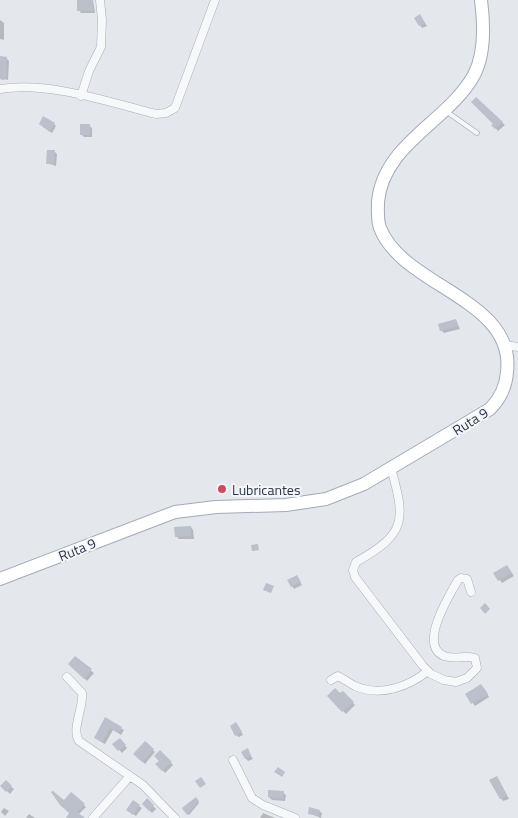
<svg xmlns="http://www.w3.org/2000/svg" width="518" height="818" font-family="'Titillium Web',sans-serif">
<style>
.shadow{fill:#0003}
.building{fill:#bbc0ca}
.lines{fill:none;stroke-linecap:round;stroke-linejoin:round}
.service-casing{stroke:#a9aeb7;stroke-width:5.5}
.minor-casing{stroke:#a9aeb7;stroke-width:9}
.primary-casing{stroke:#a3abb8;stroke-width:14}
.service{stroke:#f7f8fa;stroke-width:4}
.minor{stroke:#f7f8fa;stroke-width:8}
.primary{stroke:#fff;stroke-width:12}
.poi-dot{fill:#d1495b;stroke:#f4f6f9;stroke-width:2}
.labels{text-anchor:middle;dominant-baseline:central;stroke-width:4;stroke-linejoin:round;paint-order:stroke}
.street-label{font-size:14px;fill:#2b3445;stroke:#f4f6f9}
.poi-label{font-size:14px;fill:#2b3445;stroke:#f4f6f9;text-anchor:start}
</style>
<rect width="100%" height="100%" fill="#e4e7ec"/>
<!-- shadow -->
<path class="shadow" d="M79,0h14l2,13h-14l-2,-3z
M422,19l5,7 -5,2 -2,-3z
M0,20l4,3v17l-4,-1z
M7,59l2,2 -1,19 -8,-2v-18z
M476,99l29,26 -7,6 -5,-6 1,-1z
M54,124l2,2 -4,7 -10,-7z
M89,125l3,3v9h-8l-2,-2z
M54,151l3,3 -1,12 -9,-3z
M456,320l4,9 -16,4 -3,-3z
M191,527l2,3 1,9h-15l-3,-3z
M509,569l5,7 -12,7 -7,-10z
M297,577l5,8 -8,4 -2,-3z
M75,658l19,15 -7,8 -17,-17z
M484,688l5,9 -14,9 -8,-11z
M343,693l12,12 -9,9 -17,-18z
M105,719l19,11 -3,5 -8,-5 -8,14 -7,-4z
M239,727l4,8 -4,2 -3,-2z
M120,740l7,8 -5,5 -8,-9z
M145,743l10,9 -10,12 -10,-10z
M247,750l6,9 -5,2 -2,-2z
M160,751l13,14 -8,8 -8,-9 4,-3z
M497,777l2,3 10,19 -6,2 -2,-3z
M6,782l8,7 -4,5 -8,-8z
M283,793l3,2 -1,6 -13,-1 -3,-3z
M71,794l15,13 -8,8 5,3h-16l3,-5 -5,-11z
M196,799l3,4 -10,12 -6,-5z
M147,800l9,9 -4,4 -9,-9z
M139,806l3,2 -6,8 -6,-4z
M4,808l5,3 -4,5 -4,-4z
M319,811l3,2 -1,5 -12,-5z
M263,813l12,5h-15z
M29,814l6,4h-9z"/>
<!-- building -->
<path class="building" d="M77,0h16v11h-16z
M420,14l5,9 -6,3 -5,-8z
M0,56l7,1 -1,22 -3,1 -3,-1z
M476,97l27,25 -8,7 -4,-4 2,-1 -22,-22z
M43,116l12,7 -5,9 -11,-8z
M80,124h10v11h-10z
M47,150h8l-1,14h-8z
M456,319l2,7 -18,5 -2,-7z
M191,526v10l-16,1 -1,-10z
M258,544l1,6 -7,1 -1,-6z
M507,565l5,8 -14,8 -5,-8z
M297,575l4,7 -10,5 -4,-7z
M266,583l8,3 -3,7 -8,-3z
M485,603l5,6 -5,5 -5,-6z
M75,656l17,13 -8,10 -16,-15z
M481,684l7,10 -17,10 -6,-10z
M335,688l5,5 3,-2 11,11 -12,10 -15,-16z
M105,717l17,10 -3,6 -9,-5 -8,14 -8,-4z
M236,722l6,10 -7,4 -5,-10z
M120,738l6,7 -8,6 -6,-7z
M145,741l9,8 -12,13 -9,-8z
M248,748l3,8 -6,3 -4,-7z
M160,750l12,12 -10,9 -7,-7 4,-3 -5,-5z
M278,767l7,5 -3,5 -8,-5z
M497,776l10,20 -7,3 -11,-19z
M201,777l5,7 -6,4 -5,-7z
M6,780l6,6 -6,6 -6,-6z
M268,790l16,1 -1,8 -15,-2z
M53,791l11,9 7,-8 11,9 3,3 -8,8 8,6h-19l3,-5 -9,-8 -9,-13z
M196,797l3,4 -12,14 -5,-7z
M147,798l7,7 -5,6 -7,-7z
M133,800l7,5 -7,10 -7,-5z
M309,807l11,3 -2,6 -10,-2z"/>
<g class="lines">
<!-- service casing -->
<g class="service-casing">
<path id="service" d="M447,112l30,21"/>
</g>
<!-- minor casing -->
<g class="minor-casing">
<path id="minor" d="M0,89c48,-8 109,13 156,25l10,-1 9,-5 40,-108
M81,96l8,-25 12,-24 1,-27 -2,-20
M506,345l12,2
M391,468c15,53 15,66 -35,94l-3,8 2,7 68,89 8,8 13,6 12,2 11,-4 10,-10 -2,-10c-11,-3 -20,2 -31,-2 -26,-11 5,-60 14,-76l3,-2 6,1 4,13
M67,677l15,16c2,14 -11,36 -3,48l64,44 32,33
M331,680l7,-4c6,3 11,7 17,10 25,11 53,1 73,-15
M233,760l19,38 11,7 32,13
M93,818l37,-42"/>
</g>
<!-- primary casing -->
<g class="primary-casing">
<path id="primary" d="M0,579l175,-67 41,-5 70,-2 40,-6 38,-15 126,-75c10,-10 16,-23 17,-37 9,-73 -104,-85 -127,-144 -3,-8 -2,-18 -2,-26 5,-58 70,-80 96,-127 11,-21 10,-52 7,-75"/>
</g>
<!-- service -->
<use href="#service" class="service"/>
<!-- minor -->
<use href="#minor" class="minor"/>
<!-- primary -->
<use href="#primary" class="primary"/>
</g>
<!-- markers -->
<circle class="poi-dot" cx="222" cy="489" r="5"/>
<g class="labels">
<!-- street labels -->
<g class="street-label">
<text transform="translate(470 421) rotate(-32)">Ruta 9</text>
<text transform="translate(77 549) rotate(-22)">Ruta 9</text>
</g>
<!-- poi labels -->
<g class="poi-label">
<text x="232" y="489">Lubricantes</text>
</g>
</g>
</svg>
